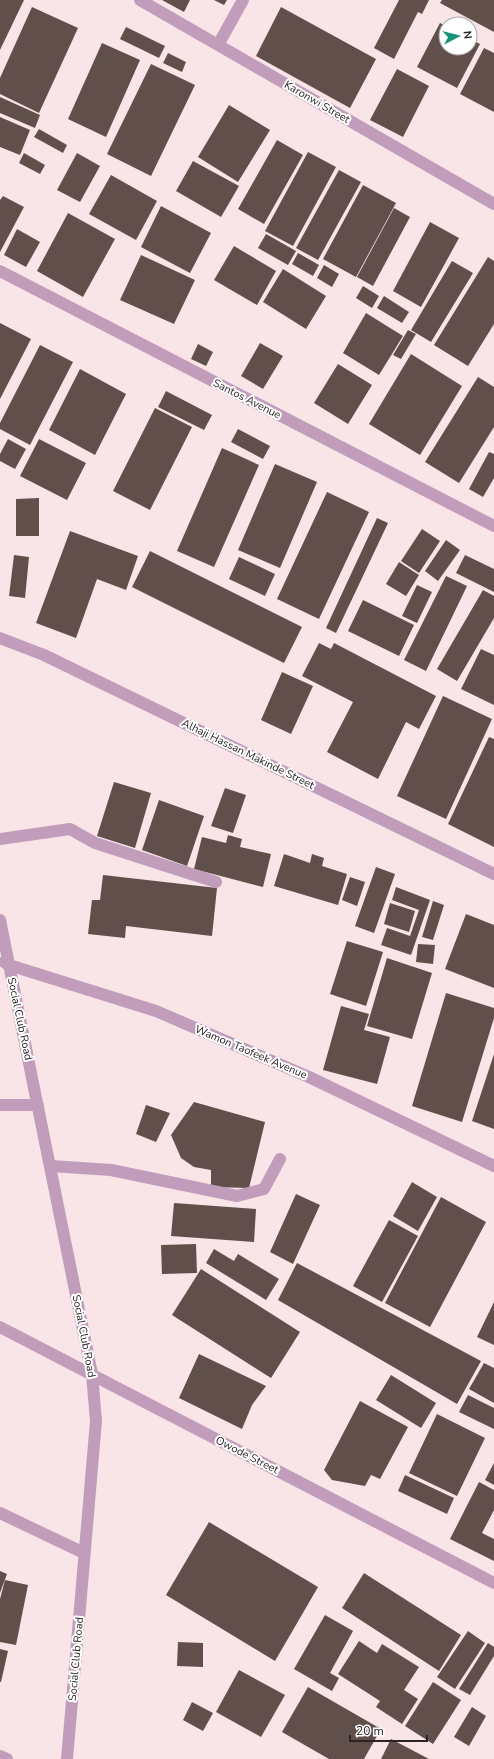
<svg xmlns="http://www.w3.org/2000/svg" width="494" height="1759" font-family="'Nunito Sans',sans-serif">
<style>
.building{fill:#604f4a}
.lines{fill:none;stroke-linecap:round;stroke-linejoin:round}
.minor{stroke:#c19dbb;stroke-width:12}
.labels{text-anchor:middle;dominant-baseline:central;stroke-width:4;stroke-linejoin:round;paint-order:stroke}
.street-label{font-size:11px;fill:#2b2324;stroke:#fff}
</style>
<rect width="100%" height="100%" fill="#f9e4e8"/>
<!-- building -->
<path class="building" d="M0,0h24l-24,50z
M162,0h28l-6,12z
M214,0h13l-3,5z
M399,0h30l-7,14 -4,-2 -24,47 -20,-11z
M442,0h52v32l-54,-29z
M32,7l46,21 -39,85 -39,-19v-16z
M281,7l95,52 -26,49 -94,-52z
M440,23l6,3v22h24v-9l10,5 -23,44 -40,-21z
M126,27l39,19 -6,12 -39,-19z
M102,43l38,17 -34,77 -38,-18z
M484,48l10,5v59l-34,-18z
M168,53l18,9 -4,10 -19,-9z
M151,64l44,21 -44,91 -44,-22z
M397,69l32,17 -26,51 -33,-17z
M0,97l40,18 -5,13 -35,-15z
M229,105l41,25 -32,52 -40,-25z
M0,117l30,13 -10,25 -20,-8z
M39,129l28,16 -4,8 -29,-16z
M277,140l26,15 -39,69 -26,-15z
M308,152l28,15 -43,79 -28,-15z
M24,153l21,12 -5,9 -21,-11z
M77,153l23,13 -20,36 -23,-12z
M193,161l46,25 -18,31 -45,-26z
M339,170l22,12 -43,78 -22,-12z
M111,175l46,26 -21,39 -47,-26z
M363,185l33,18 -40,74 -33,-18z
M3,196l21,11 -24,45v-52z
M161,206l50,27 -21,40 -49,-26z
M394,208l16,9 -37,69 -16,-9z
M68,213l47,26 -32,58 -46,-26z
M430,222l29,16 -38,69 -28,-16z
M17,229l23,13 -14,25 -22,-12z
M266,234l30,17 -8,14 -30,-17z
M234,246l42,25 -19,34 -43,-25z
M298,253l21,12 -6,11 -21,-12z
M141,255l54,25 -21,44 -54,-24z
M488,257l6,4v63l-26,42 -34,-21z
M452,261l21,12 -42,69 -20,-12z
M324,265l15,9 -7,13 -15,-9z
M283,269l43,27 -20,33 -43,-27z
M363,286l16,10 -7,12 -16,-10z
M384,296l25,16 -7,11 -25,-15z
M366,313l37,23 -24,39 -36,-22z
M0,323l31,16 -31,60z
M408,330l8,4 -15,25 -8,-4z
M260,343l23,13 -20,33 -22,-13z
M198,344l15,8 -7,14 -15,-7z
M40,345l33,17 -43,83 -30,-16v-6z
M411,354l51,32 -42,69 -51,-31z
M338,364l34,21 -24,39 -34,-21z
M80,369l46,25 -31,61 -46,-25z
M478,377l16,10v40l-35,56 -34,-21z
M166,391l46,24 -8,15 -46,-23z
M155,408l37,19 -42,83 -37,-19z
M238,429l32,17 -7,13 -32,-17z
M8,439l18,10 -11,20 -15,-8v-7z
M39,439l47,24 -19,37 -47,-24z
M222,448l37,17 -45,102 -37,-16z
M489,452l5,2v24l-11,19 -14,-8z
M275,464l42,18 -37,86 -42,-18z
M327,492l42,20 -50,107 -42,-20z
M39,498v38h-23v-37z
M377,518l11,5 -52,110 -10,-5z
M422,529l18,12 -21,32 -18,-12z
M70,531l68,25 -12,34 -29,-11 -21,59 -40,-15z
M446,540l14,10 -22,31 -13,-10z
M150,551l152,76 -18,36 -152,-76z
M14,555l15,2 -4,41 -16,-2z
M465,555l29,14v23l-38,-19z
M239,557l36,17 -10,22 -36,-17z
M399,562l20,13 -13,21 -20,-12z
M446,576l21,10 -41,85 -22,-11z
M417,585l15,7 -15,31 -15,-7z
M483,590l11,6v22l-37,63 -20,-12z
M363,600l51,25 -15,31 -51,-25z
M319,643l12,6 3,-6 102,53 -17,33 -13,-7 -28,57 -51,-27 26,-50 -51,-26z
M481,649l13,6v50l-33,-16z
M282,672l31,14 -22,48 -30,-14z
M443,696l49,23 -46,100 -49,-23z
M489,737l5,2v108l-46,-23z
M114,782l37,11 -16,55 -38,-12z
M225,788l21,7 -13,38 -22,-7z
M159,800l45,16 -17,50 -45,-16z
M228,835l14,4 -2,8 31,7 -8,33 -69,-18 8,-32 24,6z
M284,854l26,9 2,-9 12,4 -2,8 25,8 -9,31 -64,-19z
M376,867l19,7 -21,59 -19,-7z
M103,875l114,13 -5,48 -86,-10 -1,12 -37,-4 4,-34h8z
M350,877l15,5 -8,24 -15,-6z
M396,887l34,13 -19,55 -30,-10 6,-17 23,8 9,-26 -27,-10z
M433,901l11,4 -11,35 -11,-3z
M390,903l25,8 -6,21 -25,-8z
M466,914l28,11v63l-49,-19z
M347,941l36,11 -17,54 -36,-12z
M418,944l17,1 -2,19 -17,-2z
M387,958l45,15 -20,66 -45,-13z
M446,993l48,15v10l-32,104 -50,-16z
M341,1006l28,8 -5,16 26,7 -13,47 -54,-14z
M494,1054v75l-22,-8z
M194,1102l71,20 -16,66 -38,-1v-17l-17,-3 -13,-9 -10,-23z
M146,1105l24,8 -14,29 -20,-8z
M412,1182l25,15 -19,34 -25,-15z
M296,1194l24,11 -27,59 -23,-12z
M441,1197l45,25 -56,105 -45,-24z
M174,1203l82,6 -2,33 -83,-6z
M389,1220l29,16 -36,66 -29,-16z
M196,1244l1,29 -35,1 -1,-29z
M214,1249l20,12 4,-7 41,25 -13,21 -60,-37z
M297,1263l184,98 -24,43 -179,-104z
M201,1269l99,63 -29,46 -99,-63z
M494,1302v43l-17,-8z
M199,1354l67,32 -14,19 -10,24 -63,-31z
M484,1363l10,5v35l-25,-14z
M391,1375l45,28 -15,25 -45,-28z
M468,1395l26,13v21l-35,-17z
M360,1401l48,26 -28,52 -9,-4 -6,11 -33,-6 -8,-10z
M437,1414l48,24 -28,58 -48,-23z
M494,1463v22l-9,-5z
M405,1475l49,23 -7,16 -49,-23z
M479,1482l15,8v20l-12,23 12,6v22l-44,-22z
M209,1522l109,65 -43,74 -109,-66z
M0,1571l7,3 -7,19z
M364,1573l97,62 -22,36 -97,-63z
M5,1580l23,5 -12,60 -16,-3v-43z
M325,1615l28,16 -23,42 9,5 -7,13 -38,-22z
M468,1631l17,12 -30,46 -18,-12z
M359,1641l18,12 5,-9 37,23 -15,23 14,9 -16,25 -26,-17 4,-6 -42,-27z
M178,1642l25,1v24l-26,-1z
M488,1643l6,4v9l-24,39 -11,-6z
M0,1649l8,2 -7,31h-1z
M239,1670l46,25 -24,42 -45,-25z
M433,1682l28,18 -28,44 -28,-18z
M308,1687l73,42 -17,30h-35l-47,-27z
M192,1702l21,11 -10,18 -20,-11z
M472,1707l14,9 -17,30 -15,-9z
M391,1739l38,20h-48z"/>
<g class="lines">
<!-- minor -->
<path class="minor" d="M140,0l354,204
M218,45l25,-45
M0,271l494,255
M0,638l44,17 450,219
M0,839l70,-10 25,14 121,39
M0,920l92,454 4,47 -29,338
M4,962l5,3 147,46 153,66 185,89
M0,1105h38
M51,1166l60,4 126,26 27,-7 16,-30
M0,1327l494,256
M0,1513l84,40
M0,1756l7,3"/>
</g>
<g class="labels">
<!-- street labels -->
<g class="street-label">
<text transform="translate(317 102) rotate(30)">Karonwi Street</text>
<text transform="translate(247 399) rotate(27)">Santos Avenue</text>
<text transform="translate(248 754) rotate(26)">Alhaji Hassan Makinde Street</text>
<text transform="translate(20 1019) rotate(78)">Social Club Road</text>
<text transform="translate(251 1052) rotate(23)">Wamon Taofeek Avenue</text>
<text transform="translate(84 1336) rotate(79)">Social Club Road</text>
<text transform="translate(247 1455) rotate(27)">Owode Street</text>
<text transform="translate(76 1659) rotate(-85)">Social Club Road</text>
</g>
</g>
<!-- north arrow -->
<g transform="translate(458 36) rotate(83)"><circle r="19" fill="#ffffff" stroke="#aaa7a7"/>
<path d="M0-3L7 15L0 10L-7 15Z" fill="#159278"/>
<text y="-6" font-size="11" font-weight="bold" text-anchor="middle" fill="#2b2324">N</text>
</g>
<!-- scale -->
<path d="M350 1735v6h77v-6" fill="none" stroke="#2b2324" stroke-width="2"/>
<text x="356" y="1735" font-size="12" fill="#2b2324" stroke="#ffffff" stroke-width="3" paint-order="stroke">20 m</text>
</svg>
